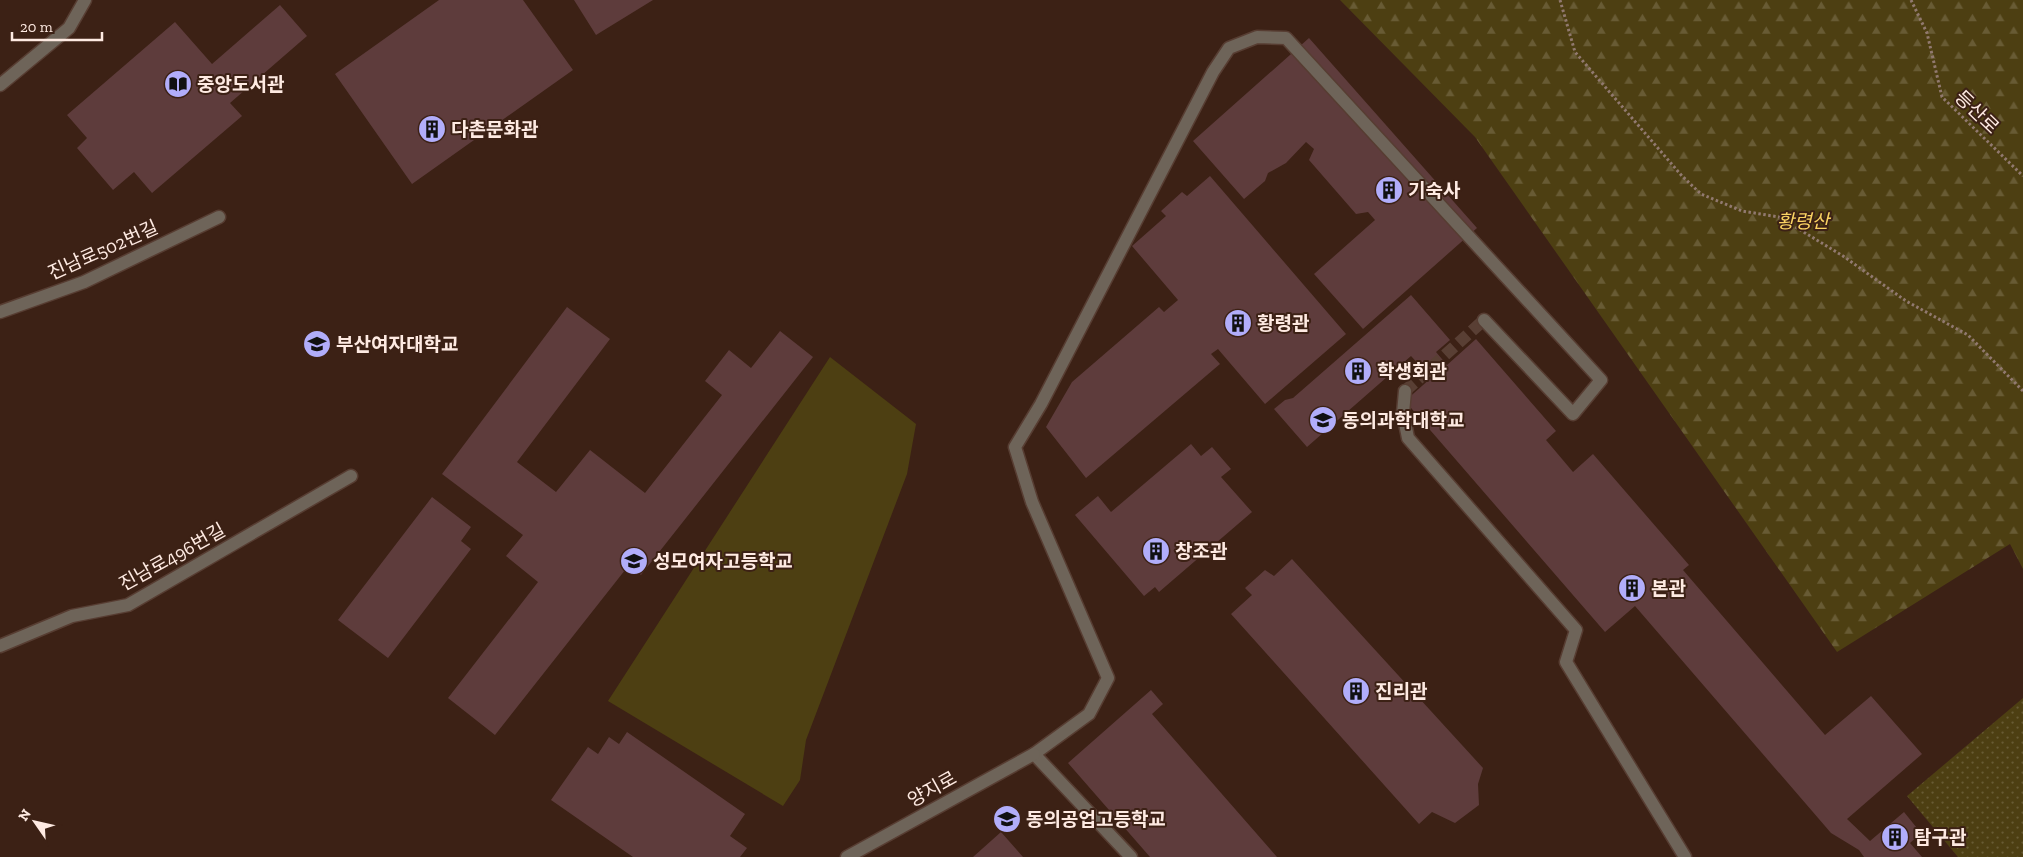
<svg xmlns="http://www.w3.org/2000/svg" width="2023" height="857" font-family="'Zilla Slab','Noto Sans KR',serif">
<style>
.forest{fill:url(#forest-firs)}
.park{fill:url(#park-dots)}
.pitch{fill:#4d3f12}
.building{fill:#5e3c3c}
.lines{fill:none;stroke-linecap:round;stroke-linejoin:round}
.minor-tunnel{stroke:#593f34;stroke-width:12;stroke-dasharray:12 6;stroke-linecap:butt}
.service-casing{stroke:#573d32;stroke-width:15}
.minor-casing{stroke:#573d32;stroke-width:15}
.path{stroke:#91796f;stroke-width:3;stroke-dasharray:2.5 2.5;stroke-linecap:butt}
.service{stroke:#6e6459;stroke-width:12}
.minor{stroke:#6e6459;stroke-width:12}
.labels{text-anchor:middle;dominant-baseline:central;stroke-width:4;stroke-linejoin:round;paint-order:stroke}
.poi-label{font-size:19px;font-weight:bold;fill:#feeae2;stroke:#3c2115;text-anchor:start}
.street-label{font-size:19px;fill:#feeae2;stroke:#3c2115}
.park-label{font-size:19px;font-style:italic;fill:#fad363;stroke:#3c2115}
</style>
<defs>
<pattern id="forest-firs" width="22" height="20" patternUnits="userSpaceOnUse" patternTransform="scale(1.25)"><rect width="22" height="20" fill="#4d3f12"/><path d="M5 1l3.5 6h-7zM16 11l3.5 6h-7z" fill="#685b34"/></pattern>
<pattern id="park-dots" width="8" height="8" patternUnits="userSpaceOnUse" patternTransform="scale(1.25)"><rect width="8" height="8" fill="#4d3f12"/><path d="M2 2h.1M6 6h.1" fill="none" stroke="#685b34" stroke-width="1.8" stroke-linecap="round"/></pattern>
</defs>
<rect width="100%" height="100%" fill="#3c2115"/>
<!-- forest -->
<path class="forest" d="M1340,0h683v569l-13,-25 -173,108 -362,-515z"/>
<!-- park -->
<path class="park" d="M2023,698v159h-65l-51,-61z"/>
<!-- pitch -->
<path class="pitch" d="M830,357l86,67 -9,50 -101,266 -6,40 -17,26 -175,-105z"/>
<!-- building -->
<path class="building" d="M439,0h84l50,70 -161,114 -77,-110z
M574,0h79l-57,35z
M280,5l27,31 -77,67 12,13 -90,77 -18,-21 -21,18 -36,-42 10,-10 -20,-23 108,-93 37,42z
M1309,38l168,190 -114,101 -49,-55 61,-54 -7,-8 -12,2 -47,-54 5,-11 -8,-7 -20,21 -18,10 -3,8 -21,18 -51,-58z
M1210,176l136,158 -81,70 -47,-55 -7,5 9,10 -134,114 -40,-51 26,-45 87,-75 5,5 14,-12 -46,-54 34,-30 -5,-5 21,-19 5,4z
M1411,295l39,45 -14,12 11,13 29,-26 80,92 -10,9 27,32 20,-18 96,111 -6,5 142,165 46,-39 51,58 -75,65 23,22 34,-29 17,21 -11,10 12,14h-58l-5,-7 -28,-17 -196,-227 -30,26 -200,-231 26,-23 -20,-22 -104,91 -33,-38 11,-9 8,-2z
M567,307l43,32 -93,123 39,30 34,-42 55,43 77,-98 -17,-14 24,-31 22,18 29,-37 33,26 -172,218 -12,-10 -134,170 -47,-37 90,-116 -32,-26 17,-21 -81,-61z
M1191,444l10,12 11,-9 19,22 -10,8 31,35 -93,80 -4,-5 -11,9 -69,-81 23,-19 13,16z
M432,497l39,30 -10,14 10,8 -83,109 -50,-38z
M1292,559l191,209 -5,16 1,21 -24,18 -23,-11 -13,12 -188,-210 21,-19 -7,-7 20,-18 9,6z
M1151,690l12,14 -11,10 125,143h-127l-82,-94z
M627,732l118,82 -15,22 17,12 -7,9h-107l-82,-57 37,-53 10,7 11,-17 10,7z
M1001,832l22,25h-50z"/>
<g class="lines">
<!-- minor-tunnel -->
<path class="minor-tunnel" d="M1405,391l79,-71"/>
<!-- service casing -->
<g class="service-casing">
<path id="service" d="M0,85l69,-57 16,-28
M0,312l84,-30 135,-65
M1405,391l-2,22 5,25 168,192 -10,32 119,195
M0,646l72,-30 56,-11 223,-129
M1131,857l-97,-103 55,-40 19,-36 -76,-176 -17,-55 26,-43 172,-332 16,-24 28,-11 29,1 315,342 -28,34 -89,-94"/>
</g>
<!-- minor casing -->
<g class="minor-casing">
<path id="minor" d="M847,857l187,-103"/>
</g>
<!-- path -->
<path class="path" d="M1560,0l15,52 107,124 19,18 41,17 37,6 64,39 63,45 62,34 55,56
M1911,0l16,33 15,64 81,79"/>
<!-- service -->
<use href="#service" class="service"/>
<!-- minor -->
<use href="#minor" class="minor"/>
</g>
<!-- icons -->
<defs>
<g id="library-disc" transform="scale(1.4375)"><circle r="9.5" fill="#b1adfa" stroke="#3c2115"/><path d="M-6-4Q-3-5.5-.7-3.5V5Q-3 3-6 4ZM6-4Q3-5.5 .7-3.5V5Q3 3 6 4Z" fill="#111"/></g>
<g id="building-disc" transform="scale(1.4375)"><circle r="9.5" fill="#b1adfa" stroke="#3c2115"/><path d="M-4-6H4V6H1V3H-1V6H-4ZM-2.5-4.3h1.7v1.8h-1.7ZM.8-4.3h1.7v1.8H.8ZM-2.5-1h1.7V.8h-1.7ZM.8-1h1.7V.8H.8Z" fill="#111"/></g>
<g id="university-disc" transform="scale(1.4375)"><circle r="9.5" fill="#b1adfa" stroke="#3c2115"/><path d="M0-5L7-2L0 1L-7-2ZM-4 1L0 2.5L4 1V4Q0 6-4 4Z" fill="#111"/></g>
<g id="school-disc" transform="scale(1.4375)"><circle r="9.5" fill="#b1adfa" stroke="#3c2115"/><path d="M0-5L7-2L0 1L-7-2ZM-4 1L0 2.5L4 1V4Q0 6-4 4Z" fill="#111"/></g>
</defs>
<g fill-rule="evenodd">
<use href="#library-disc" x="178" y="84"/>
<use href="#building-disc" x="432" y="129"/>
<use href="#building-disc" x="1389" y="190"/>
<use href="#building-disc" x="1238" y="323"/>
<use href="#university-disc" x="317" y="344"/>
<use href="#building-disc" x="1358" y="371"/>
<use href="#university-disc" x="1323" y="420"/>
<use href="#building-disc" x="1156" y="551"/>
<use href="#school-disc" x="634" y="561"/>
<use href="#building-disc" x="1632" y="588"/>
<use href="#building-disc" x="1356" y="691"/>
<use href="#school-disc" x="1007" y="819"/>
<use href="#building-disc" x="1895" y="837"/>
</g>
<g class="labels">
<!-- poi labels -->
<g class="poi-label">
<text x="197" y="84">중앙도서관</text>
<text x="451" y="129">다촌문화관</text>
<text x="1408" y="190">기숙사</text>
<text x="1257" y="323">황령관</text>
<text x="336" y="344">부산여자대학교</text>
<text x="1377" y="371">학생회관</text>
<text x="1342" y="420">동의과학대학교</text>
<text x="1175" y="551">창조관</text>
<text x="653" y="561">성모여자고등학교</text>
<text x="1651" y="588">본관</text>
<text x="1375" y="691">진리관</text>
<text x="1026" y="819">동의공업고등학교</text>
<text x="1914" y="837">탐구관</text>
</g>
<!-- street labels -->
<g class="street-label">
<text transform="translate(1977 112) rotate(44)">등산로</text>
<text transform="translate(103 250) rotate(-24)">진남로502번길</text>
<text transform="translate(172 557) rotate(-29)">진남로496번길</text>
<text transform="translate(932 789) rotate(-29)">양지로</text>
</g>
<!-- park labels -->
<g class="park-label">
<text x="1803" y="221">황령산</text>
</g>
</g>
<!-- north arrow -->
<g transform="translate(35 822) rotate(304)" stroke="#3c2115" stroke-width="4" paint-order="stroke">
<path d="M0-4L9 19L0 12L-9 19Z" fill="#feeae2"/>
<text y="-8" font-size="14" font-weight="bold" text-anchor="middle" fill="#feeae2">N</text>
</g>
<!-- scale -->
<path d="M12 32v8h90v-8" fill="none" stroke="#feeae2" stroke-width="2.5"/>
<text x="20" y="32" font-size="15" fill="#feeae2" stroke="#3c2115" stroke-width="4" paint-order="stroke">20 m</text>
</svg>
